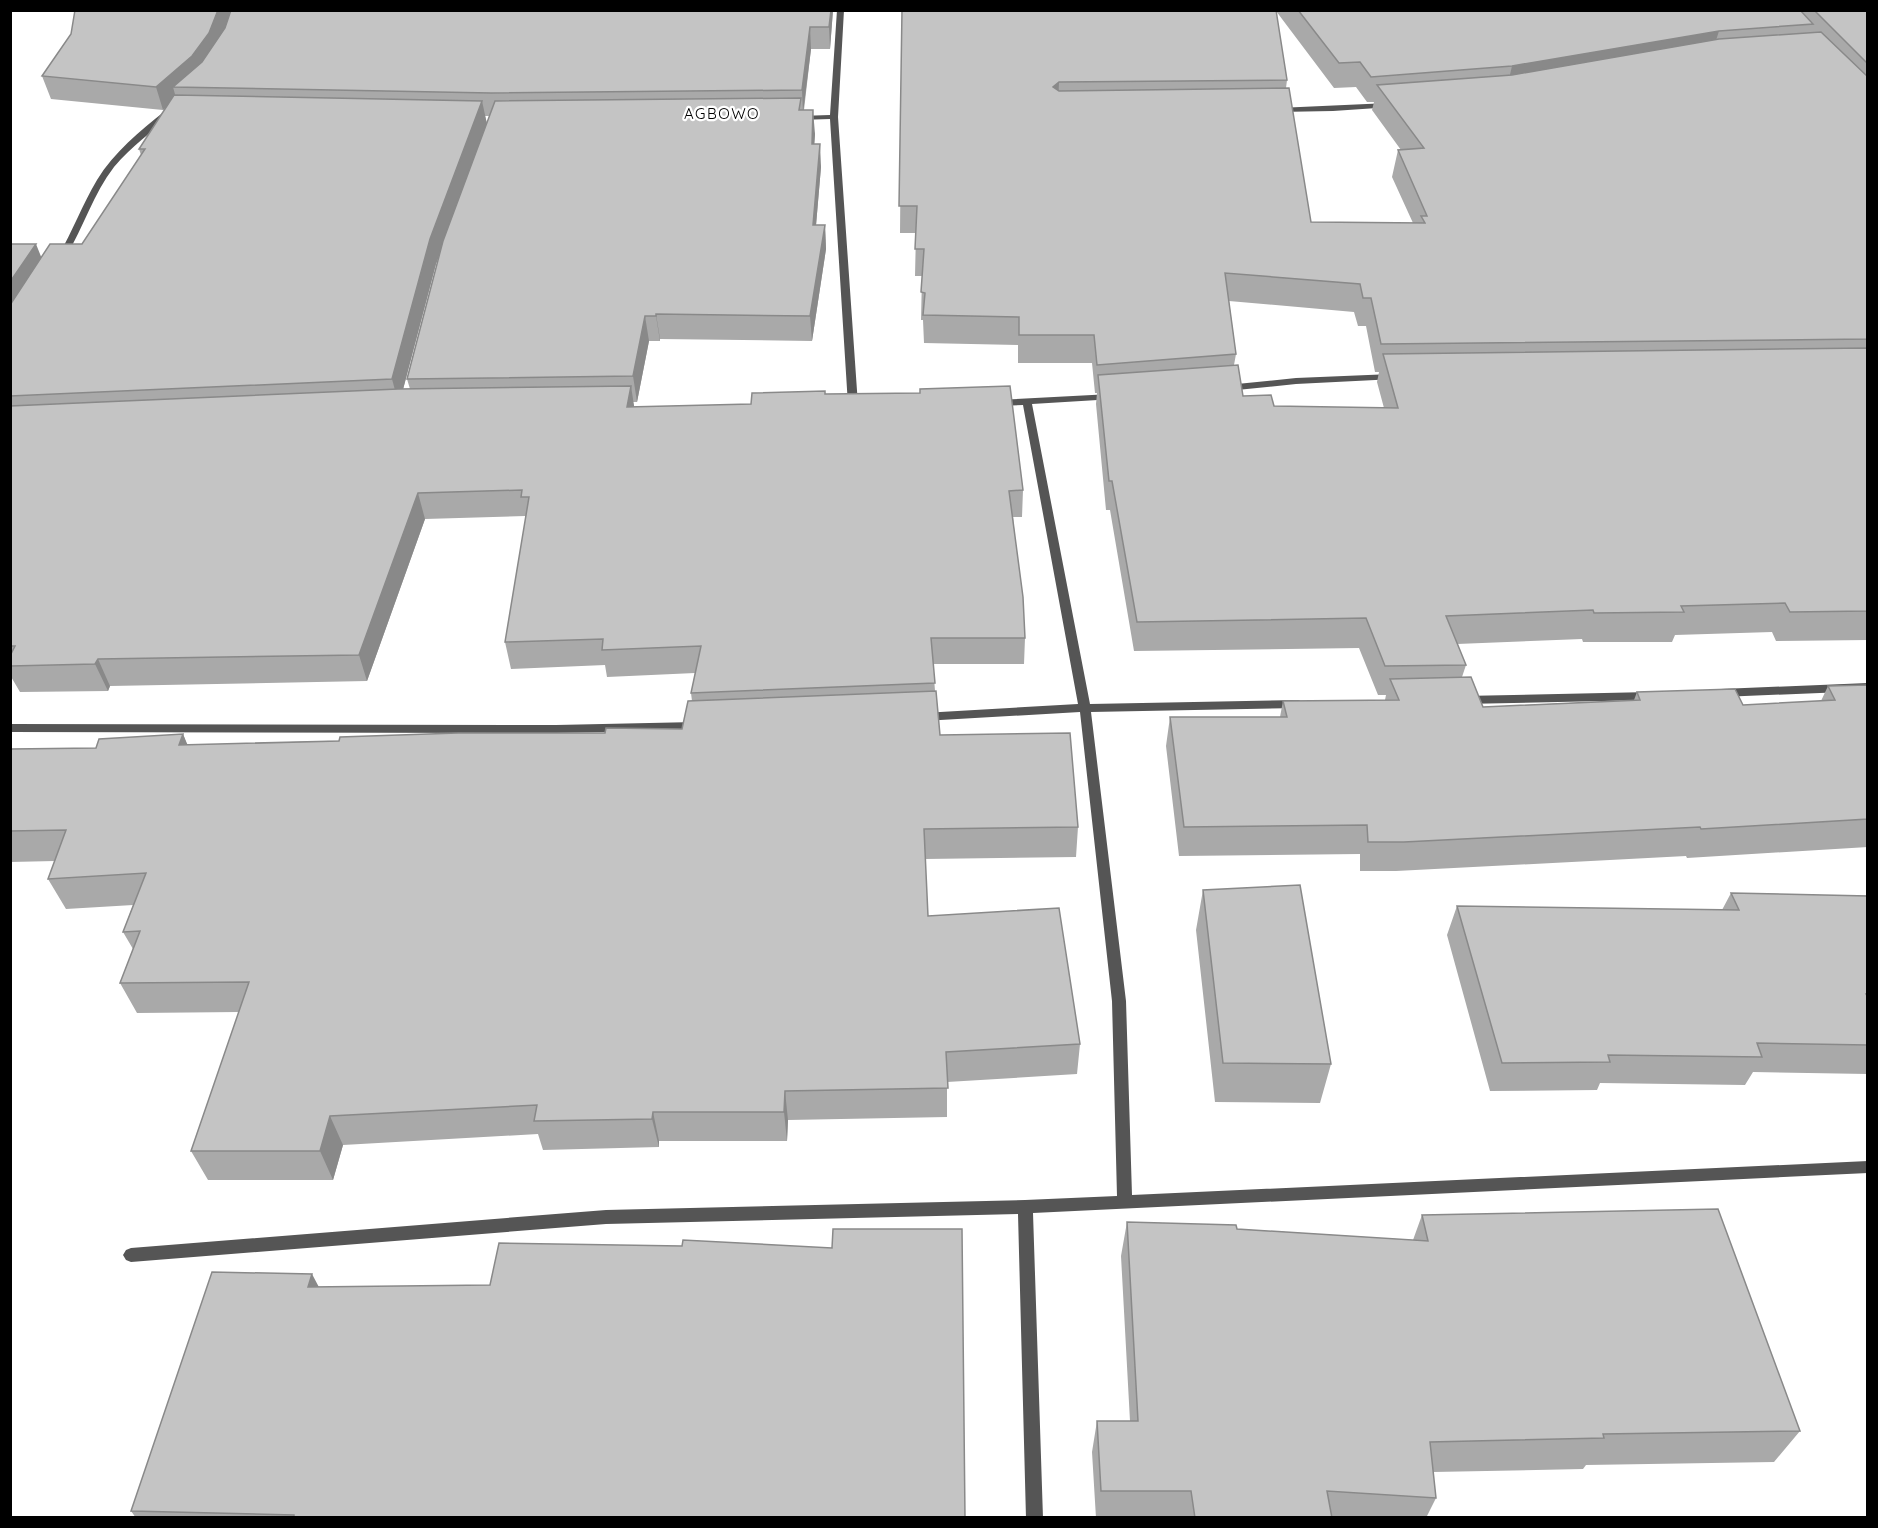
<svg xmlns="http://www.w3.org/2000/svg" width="1878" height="1528" font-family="Quicksand,sans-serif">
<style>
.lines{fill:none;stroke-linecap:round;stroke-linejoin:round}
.street{fill:#555;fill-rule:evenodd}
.wall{fill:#a9a9a9;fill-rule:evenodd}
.shaded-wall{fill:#898989}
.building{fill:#c4c4c4;stroke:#898989;stroke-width:1.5}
.labels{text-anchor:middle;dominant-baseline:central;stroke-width:4.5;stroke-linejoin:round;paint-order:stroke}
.far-neighbourhood-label{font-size:15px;letter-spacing:1.5px;fill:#000;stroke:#fff}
</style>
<rect width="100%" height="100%" fill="#fff"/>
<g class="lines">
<!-- street -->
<path class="street" d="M837,10h7l-6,107 20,288 -5,3 -5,-3 -18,-286 -31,1 -4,-2 4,-2 31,-1z
M1389,103l4,2 -1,2 -59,4 -55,1 -4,-2 4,-2z
M165,111l7,2c-19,19 -41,33 -58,54 -21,27 -31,62 -49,91l-7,2 -1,-2c15,-25 25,-53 40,-78 17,-28 43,-49 68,-69z
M1392,374l5,3 -2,2 -99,5 -69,7 -5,-3 5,-3 69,-7z
M1111,394l3,1v4l-82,5 58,300 209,-4 6,4 -6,4 -208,4 35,289 6,194 736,-34v12l-835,40 10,305h-17l-8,-304 -412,10 -475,38 -5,-2 -3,-5 3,-5 5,-2 475,-38 419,-10 92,-4 -5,-195 -32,-289 -157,9 -6,-4 6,-4 155,-9 -55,-299 -26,1 -5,-3 5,-3z
M1868,683v8l-147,6 -6,-4 6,-4z
M1650,692l6,4 -6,4 -187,4 -6,-4 6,-4z
M696,722l6,4 -6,4 -140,3 -546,-1v-8l546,1z"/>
</g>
<!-- wall -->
<path class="wall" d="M75,10h758l-3,39h-19l-7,61 11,24 -1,10 7,23 -5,58h9l1,24 -14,92 -152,-2v2h-11l-12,61h-4l1,5 117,-3 74,-10 198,96 -1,27h-9l12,121 -1,26h-91l2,27 5,44 138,92 -2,30 -151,2 3,57 152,128 -3,30 -130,8v35l-159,3 -1,21h-128v6l-116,3 -5,-16 -195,11 -10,35h-125l-17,-29 48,-139 -102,1 -17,-30 13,-34 -10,-17 10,-27 -67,4 -18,-30 7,-18 -45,1v-113l86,-1 87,-14 4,11 418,-12 77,-4 10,-28 -1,-8 4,-20 -88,4 -2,-12 -94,4 -6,-27 21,-123 -1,-3 -100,3 -58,162 -257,5 -2,5 -88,1 -10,-17v-431l32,14 40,-14 59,-89 -2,-6 27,-41 -3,2 -112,-11 -9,-23 29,-42zM485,116h5l-3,8zM439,256l-32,123 3,10h-7l33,-125z
M902,10h966v630l-92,1 -4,-9 -97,3 -3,7h-89l-1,-3 -125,5 9,21 -4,12 21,30 151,-7 3,-8 106,13 78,-4 7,-15 40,-1v162l-181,11 -1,-2 -290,15h-36v-17l-181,2 -13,-110 4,-29h110l3,-16 102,-1 1,-5h-8l-19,-47 -225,3 -24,-141h-4l-10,-106 1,-11h-2l-3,-30h-74v-18l-94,-2 -1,-23h-2l1,-44h-7l1,-43h-16zM1276,11l58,77 22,-1 11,15h7l-2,8 29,40h-3l-6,27 21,46 -102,-1 -25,-134 1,-8zM1229,301l125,11 4,14h8l9,46h4l-2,10 7,26 -110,-2 -31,-10 -9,-31 2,-11z
M1203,890l128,174 -11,39 -105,-1 -19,-172z
M1731,893l137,3v178l-115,-2 -8,13 -145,-2 -3,7 -107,1 -43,-156 10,-29 265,4z
M1422,1215l378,216 -26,31 -188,3 -3,4 -150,3 3,26 -10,20h-330l-4,-66 5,-31h33l-9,-165 6,-34 286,18z
M318,1287l647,231h-829l-5,-7z"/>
<!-- shaded-wall -->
<path class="shaded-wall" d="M218,10h15l-17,45 -43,32 3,11 -13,12 -7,-23z
M831,10h2l-3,39 -1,-22z
M810,27l1,22 -8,64 -1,-23z
M1719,31l-8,25 -205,36 6,-26z
M1059,82l-1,26 -5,-21z
M482,101l5,23 -51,140 -37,141 -7,-26 38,-140z
M813,110l2,24 -2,33 -1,-23z
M820,144l1,23 -7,82 -1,-24z
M825,225l1,24 -14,92 -2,-25z
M36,244l10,25 -36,55v-42z
M656,314l4,25v2l-4,-25z
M645,316l4,25 -12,61 -4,-26z
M631,386l4,26 -8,-5z
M418,493l7,26 -58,162 -8,-26z
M98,659l12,27 -2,5 -13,-27z
M183,734l13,31 -17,-20z
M785,1091l3,29 -1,21 -3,-29z
M653,1112l6,29v6l-7,-28z
M330,1116l13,29 -10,35 -13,-29z
M312,1274l18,34 -22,-21z"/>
<!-- building -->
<path class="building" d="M75,10h143l-9,23 -17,23 -36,31 -114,-11 29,-42z
M231,10h600l-2,17h-19l-8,63 -311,3 -318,-6 29,-25 23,-34z
M902,10h374l11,70 -228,2 -6,5 6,4 230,-3 22,134 114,1 -4,-7h6l-29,-66 26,-2 -47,-63 135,-10 207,-36 102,-7 47,45v262l-487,5 -10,-46h-8l-3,-14 -135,-11 11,81 -139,11 -3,-30h-75v-18l-96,-2 2,-22 -4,-1 3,-43h-9l2,-43h-18z
M1298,10h502l13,14 -94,7 -207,35 -141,11 -11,-15 -21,1z
M1814,10h54v54z
M174,95l308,6 -52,138 -38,140 -382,17v-91l40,-61h32l63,-95h-6z
M801,98l-2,12h14l-1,34h8l-7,81h12l-15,91 -154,-2v2h-11l-12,60 -226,3 36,-138 52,-140z
M10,244h26l-26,38z
M1868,348v263l-78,1 -5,-9 -104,3 3,6 -90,1 -1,-3 -147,6 20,49 -81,1 -19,-48 -229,4 -25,-141h-3l-11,-106 140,-10 5,31 28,-1 3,11 124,2 -15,-54z
M631,386l-4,21 124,-3 1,-11 73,-2v3l95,-1v-4l90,-3 13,104 -14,1 14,106 2,41h-94l4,45 -244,10 10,-47 -99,4 1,-11 -98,3 24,-145h-8l1,-7 -104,3 -59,162 -261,4 -3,5 -85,2v-10l5,-10h-5v-240l388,-17z
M1471,677l12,30 157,-7 -3,-8 98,-3 8,16 92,-5 -7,-14 40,-1v134l-167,10 -1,-2 -296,15h-36l-1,-17 -183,2 -14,-110h117l-4,-16 116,-1 -9,-21z
M936,691l4,44 130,-2 8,94 -154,2 4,87 131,-8 21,136 -134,8 2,36 -163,3 -1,21h-131l-1,7 -118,2 3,-16 -207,11 -10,35h-129l58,-169 -129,1 20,-52 -17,1 23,-59 -98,6 18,-49 -56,1v-82l86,-1 3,-9 84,-5 -4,11 160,-4 1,-4 118,-4h147l1,-5 76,1 6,-28z
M1300,885l31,179 -108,-1 -20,-173z
M1731,893l137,3v98h-2l2,4v47l-111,-2 5,14 -154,-2 2,7 -108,1 -45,-157 282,4z
M1718,1209l82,222 -197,3 1,4 -174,4 6,56 -109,-7 5,27h-137l-4,-27h-90l-4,-70h41l-11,-199 109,3 1,4 191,12 -6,-26z
M833,1229h129l3,289h-671v-3l-163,-4 81,-239 100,2 -4,13 182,-2 9,-42 183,3 1,-6 149,8z"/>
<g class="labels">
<!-- far-neighbourhood labels -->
<g class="far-neighbourhood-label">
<text x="722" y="113">AGBOWO</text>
</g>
</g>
<!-- border -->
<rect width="1878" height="1528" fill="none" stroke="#000000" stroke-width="24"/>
</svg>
